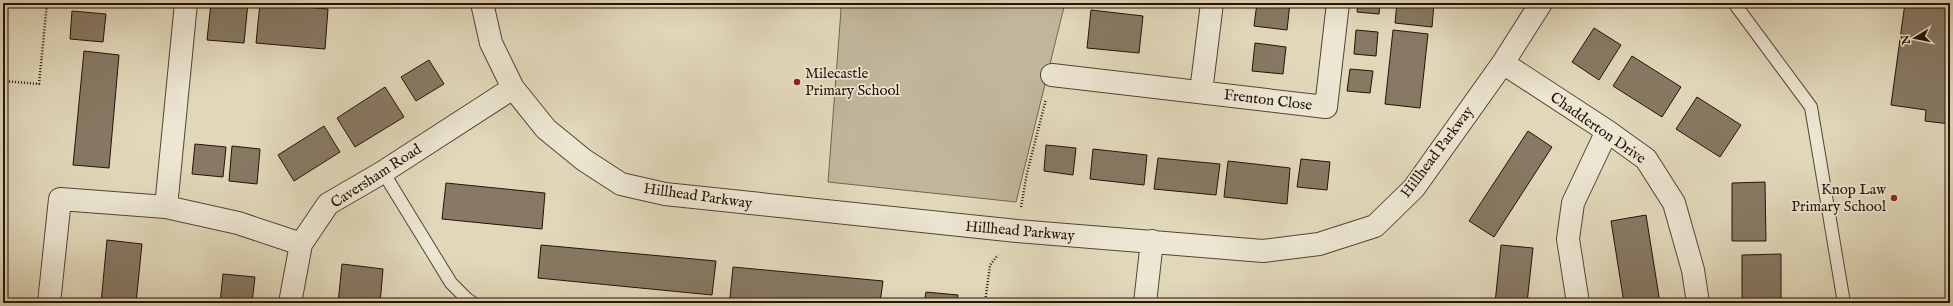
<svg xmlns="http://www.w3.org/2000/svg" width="1953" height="306" font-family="'IM FELL English',serif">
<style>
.green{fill:#c1b69b;stroke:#736450}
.building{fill:#877964;stroke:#251206}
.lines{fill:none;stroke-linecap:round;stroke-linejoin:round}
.lane-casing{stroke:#544433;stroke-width:14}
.street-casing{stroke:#544433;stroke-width:24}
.path{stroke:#251206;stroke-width:2.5;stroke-dasharray:1 2;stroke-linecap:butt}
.lane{stroke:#ece6d2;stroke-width:12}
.street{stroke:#ece6d2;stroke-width:22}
.poi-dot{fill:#8f2418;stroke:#ece6d2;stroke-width:1.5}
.labels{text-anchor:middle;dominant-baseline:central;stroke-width:3.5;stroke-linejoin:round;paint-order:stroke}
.poi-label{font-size:15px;fill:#251206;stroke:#ece6d2;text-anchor:start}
.street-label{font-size:15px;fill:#251206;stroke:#ece6d2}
</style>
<rect width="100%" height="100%" fill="#e1d8ba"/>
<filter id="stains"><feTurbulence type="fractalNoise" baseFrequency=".005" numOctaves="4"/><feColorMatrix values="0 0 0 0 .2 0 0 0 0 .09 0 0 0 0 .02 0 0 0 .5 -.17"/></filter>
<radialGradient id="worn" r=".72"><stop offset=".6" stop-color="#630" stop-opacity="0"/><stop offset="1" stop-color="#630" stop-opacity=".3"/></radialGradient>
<!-- green -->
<path class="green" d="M837,3h228l-49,199 -188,-20 13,-172z"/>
<!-- building -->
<path class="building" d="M86,3h22v2z
M211,3h37l-4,40 -37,-3z
M260,3l68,6 -3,40 -69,-6z
M1257,3h33l-3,27 -33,-4z
M1358,3h22l-1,11 -22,-2z
M1397,3h37l-2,24 -37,-4z
M1905,3h45v121l-25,-3 1,-11 -35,-5z
M1091,10l52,6 -4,37 -52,-5z
M72,11l34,3 -3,28 -33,-3z
M1594,28l27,17 -22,35 -27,-18z
M1356,30l22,2 -2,24 -22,-2z
M1393,30l35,4 -8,74 -35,-4z
M1255,43l31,4 -3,27 -31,-3z
M84,51l35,4 -10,113 -36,-3z
M1632,56l49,31 -19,30 -49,-31z
M429,60l15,24 -28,17 -15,-24z
M1350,69l23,2 -3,22 -23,-2z
M385,87l19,30 -49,30 -18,-29z
M1697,97l44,28 -21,32 -44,-28z
M324,126l16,26 -46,29 -16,-26z
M1528,131l24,16 -58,90 -25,-16z
M195,144l31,3 -3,30 -31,-3z
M1046,145l30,3 -3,27 -29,-4z
M232,146l28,3 -3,35 -28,-3z
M1093,149l54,6 -3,30 -54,-6z
M1158,158l62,6 -4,31 -62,-6z
M1301,159l29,3 -3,28 -30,-3z
M1228,161l62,7 -3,36 -63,-7z
M1765,182l1,59h-34v-58z
M446,183l99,10 -3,36 -100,-10z
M1646,215l14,88h-36l-13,-82z
M107,240l35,4 -6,59h-35z
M541,245l175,16 -4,34 -174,-17z
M1501,245l32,3 -6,55h-32z
M1781,254v49h-39v-48z
M342,264l41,5 -3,34h-42z
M733,267l150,14 -3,22h-99l-51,-5z
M223,274l32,3 -3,26h-32z
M926,292l32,3 -1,8h-33z
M1037,299l37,4h-38z
M1288,299l36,4h-36z"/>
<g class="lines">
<!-- lane casing -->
<g class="lane-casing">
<path id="lane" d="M1734,3l77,104 33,196
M383,172l68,111 16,16 6,4"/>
</g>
<!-- street casing -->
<g class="street-casing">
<path id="street" d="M482,3l9,40 22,45 33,41 38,31 37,24 44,10 352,37 246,20 56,-7 56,-18 39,-38 89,-125 38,-60
M1503,63l104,68 39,28 28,44 19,67 5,33
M1052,75l274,32 12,-104
M1201,92l11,-89
M166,207l20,-204
M49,303l11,-104 106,8 72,16 63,21
M290,303l11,-59 27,-40 55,-32 130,-84
M1145,303l7,-62
M1578,303l-10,-64 5,-36 34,-72"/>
</g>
<!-- path -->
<path class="path" d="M3,81l36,3 8,-81
M1021,207l6,-34 19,-74
M985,303l5,-38 8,-10"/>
<!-- lane -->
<use href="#lane" class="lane"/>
<!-- street -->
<use href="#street" class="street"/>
</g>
<!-- markers -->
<g class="poi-dot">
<circle cx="797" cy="82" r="4"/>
<circle cx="1894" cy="198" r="4"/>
</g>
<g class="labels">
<!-- poi labels -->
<g class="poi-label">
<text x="805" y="73">Milecastle<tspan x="805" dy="17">Primary School</tspan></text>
<text x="1886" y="189" text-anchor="end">Knop Law<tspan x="1886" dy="17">Primary School</tspan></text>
</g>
<!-- street labels -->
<g class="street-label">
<text transform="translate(1268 100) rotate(7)">Frenton Close</text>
<text transform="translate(1598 128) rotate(35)">Chadderton Drive</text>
<text transform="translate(1437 152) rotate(-53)">Hillhead Parkway</text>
<text transform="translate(376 176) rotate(-33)">Caversham Road</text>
<text transform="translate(698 196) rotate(8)">Hillhead Parkway</text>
<text transform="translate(1020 231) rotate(5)">Hillhead Parkway</text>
</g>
</g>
<!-- margin -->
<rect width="1953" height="306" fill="none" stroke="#e1d8ba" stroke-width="16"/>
<rect x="4" y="4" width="1945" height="298" fill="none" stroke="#251206" stroke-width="2"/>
<rect x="8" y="8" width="1937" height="290" fill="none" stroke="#251206"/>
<!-- north arrow -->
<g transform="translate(1915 38) rotate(260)" stroke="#ece6d2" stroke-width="3" paint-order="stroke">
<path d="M0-3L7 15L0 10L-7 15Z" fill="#251206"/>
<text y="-6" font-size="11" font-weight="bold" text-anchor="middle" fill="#251206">N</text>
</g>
<rect width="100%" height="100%" filter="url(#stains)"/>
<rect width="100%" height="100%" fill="url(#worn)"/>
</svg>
